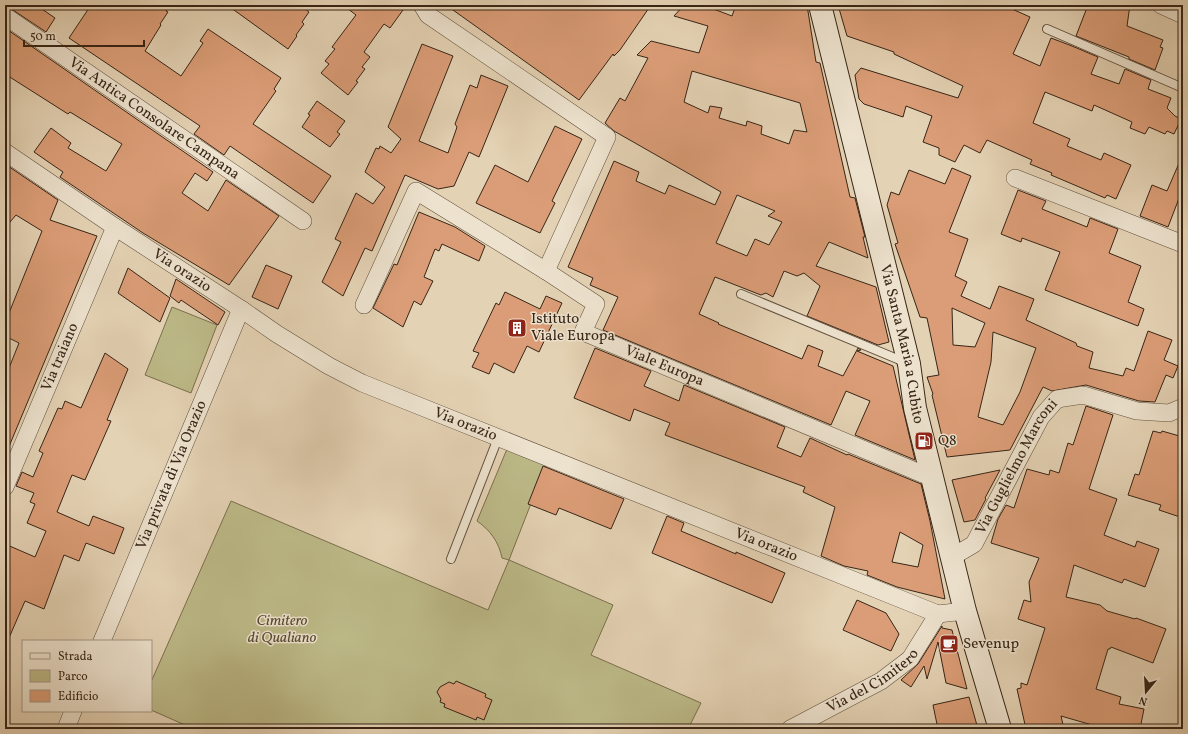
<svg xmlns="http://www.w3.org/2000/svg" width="1188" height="734" font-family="Vollkorn,serif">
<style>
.green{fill:#bcb987;stroke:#7a6f4e}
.building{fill:#db9d77;stroke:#372516;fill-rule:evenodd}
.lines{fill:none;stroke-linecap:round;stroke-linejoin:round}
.lane-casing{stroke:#62503e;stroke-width:10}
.street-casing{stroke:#62503e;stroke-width:18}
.secondary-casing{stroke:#372516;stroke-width:24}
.lane{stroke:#ede2ce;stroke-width:8}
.street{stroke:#ede2ce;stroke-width:17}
.secondary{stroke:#ede2ce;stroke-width:22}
.labels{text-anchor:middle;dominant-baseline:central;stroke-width:3;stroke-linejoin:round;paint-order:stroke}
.street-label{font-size:15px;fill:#372516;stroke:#ede2ce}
.poi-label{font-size:15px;fill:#372516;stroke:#ede2ce;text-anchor:start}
.park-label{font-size:15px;font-style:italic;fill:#584a32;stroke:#ede2ce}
</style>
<rect width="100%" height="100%" fill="#e4d2b4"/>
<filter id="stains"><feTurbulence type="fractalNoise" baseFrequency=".005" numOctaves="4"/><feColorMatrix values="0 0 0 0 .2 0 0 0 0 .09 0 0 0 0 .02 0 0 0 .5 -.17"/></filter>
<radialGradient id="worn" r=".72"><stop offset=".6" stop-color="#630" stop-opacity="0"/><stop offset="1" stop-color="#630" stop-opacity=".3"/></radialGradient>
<!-- green -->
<path class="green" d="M172,307l45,18 -26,68 -46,-18z
M507,449l13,4 1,3 25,9 -37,95 104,45 -22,50 110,48 -13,26h-494l-43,-19v-28l80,-181 257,109 21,-50 -7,-2c-3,-16 -12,-28 -25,-37z"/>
<!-- building -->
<path class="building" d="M8,5h28l19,13 -9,14 -39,-26z
M91,5h78l-3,6 2,1 -8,12 1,1 -16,26 36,25 22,-33 -3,-2 8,-12 73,49 -7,11 2,2 -23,33 78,52 -18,27 -83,-57 -6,9 -30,-21 6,-8 -131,-88z
M227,5h73l9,7 -7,10 2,2 -8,11 1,1 -9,13z
M343,5h52l8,5 -13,18 -6,-4 -20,28 6,5 -8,10 3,2 -9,12 2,1 -10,13 -27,-22 8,-9 -4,-3 10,-12 -3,-2 24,-32z
M446,5h205l-31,45 -6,6 -1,-2 -34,46z
M684,5h19l29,11 4,-11h71l9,57 4,1 30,134 5,1 10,39h-2l5,21 -39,-16 -13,24 60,21 13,55 -11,3 -71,-29 13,-30 -16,-13 -7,3 -13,-5 -11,26 -7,-4 -5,2 -46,-18 -16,37 20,9 -1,1 84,35 6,-14 15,6 -5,15 25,10 15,-28 3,2 -4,1 36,15 22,94 -60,-25 15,-34 -24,-10 -15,34 -228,-95 15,-33 -28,-12 3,-7 -25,-11 46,-106 25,11 -3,9 29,13 4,-9 46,20 6,-13 -107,-61 -9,-8 15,-25 5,3 23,-43 -11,-3 14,-14 48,12 9,-27 -34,-10zM692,71l108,32 7,29 -13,-2 -5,14 -28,-10 1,-8 -15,-5 -1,5 -27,-8 3,-10 -12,-2 -2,7 -24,-11zM737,195l38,16 -7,5 14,6 -13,23 -14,-6 -8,17 -31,-13z
M838,5h165l27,12 -17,37 27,12 11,-28 21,8 26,11 -7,17 28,10 6,-15 26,11 -3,9 23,9 -4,10 8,8 6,3 -7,15 -7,-3 -2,3 -16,-7 -4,7 -15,-6 2,-6 -38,-17 -2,6 -47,-19 -12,31 37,16 -3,7 34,14 3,-7 27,12 -15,34 -9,-4 -2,3 -54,-23 1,-2 -22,-9 2,-4 -45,-20 -7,13 -16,-8 -9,17 -16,-7v-7l-16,-6 9,-26 -26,-10 -3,11 -39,-13 -5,-5 -4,-24 6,-7 97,30 5,-12 -69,-32v-2l-47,-16z
M1088,5h42l-3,21 36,14 -3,7 3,1 -8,22 -26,-11v-2l-53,-21z
M5,28l208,144 -6,9 -12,-8 -13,20 26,18 18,-31 53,36 -50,69 -86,-52 -83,-56 3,-5 -29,-20 17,-24 20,15 -3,5 38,23 16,-27 -52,-32 -2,2 -63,-40z
M422,44l31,12 -34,85 29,12 9,-26 -2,-3 15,-39 7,3 4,-13 27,11 -29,71 -10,-5 -15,34 -16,3 -33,-14 -33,76 -7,-3 -22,48 -21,-14 19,-40 -6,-3 21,-46 17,11 12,-17 -20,-15 11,-24 3,1 1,-3 11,7 10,-14 -13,-12z
M317,101l28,20 -8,11 3,2 -10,13 -28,-20 8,-12 -2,-1z
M555,126l27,13 -30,62 3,2 -15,30 -64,-30 19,-38 33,17z
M1183,154v34l-15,39 -28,-11 12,-31 15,6z
M5,164l53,36 -8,20 47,16 -92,220v-78l14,-35 -14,-7v-13l37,-92 -26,-16 -11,13z
M952,168l19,8 -22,56 19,7 -13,37 12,6 -6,14 29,13 9,-23 35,13 -8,21 50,23 1,3 16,6 -4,16 34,8 3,-8 8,3 14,-40 24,9 -8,20 14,6 -5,12 -7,-3 -11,27 -16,-1 -53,-16 -34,6 -9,-4 -33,63 -63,7 -15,-62 1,-1 -6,-17 12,-2 -12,-57 -7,-1 -25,-73 3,-1 -11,-38 4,-13 8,3 10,-25 36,14zM952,308l33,15 -10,24 -22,-2zM993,332l43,16 -16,44 -17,33 -25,-8 13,-55z
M1018,190l28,11 -4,8 45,18 3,-9 28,11 -9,24 32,13 -13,36 16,7 -6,17 -93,-36 15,-38 -38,-14 -1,4 -20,-8z
M419,212l36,15 30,19 -6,15 -37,-17 -3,7 -4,-2 -11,28 9,4 -12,24 -7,-4 -11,26 -30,-19 21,-44 3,1z
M266,265l26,11 -14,33 -26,-12z
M128,268l42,30 -10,24 -42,-29z
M176,279l49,33 -7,13 -37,-25 -2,3 -9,-7z
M505,292l35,17 6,-13 16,7 -23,49 -12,-6 -13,27 -20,-10 -5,11 -17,-7 7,-14 -6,-2 23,-48 3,2z
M595,348l56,23 -7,15 35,15 5,-16 101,42 -8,20 24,10 9,-19 37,17 1,-1 73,30 9,37 15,78 -48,-12 -30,-12 1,-4 -24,-5 -23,-10 14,-49 -32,-15 2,-5 -140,-52 5,-12 -36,-14 -4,12 -56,-23zM900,532l23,13 -5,22 -26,-5z
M105,353l23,16 -21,51 4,1 -26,59 -13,-5 -15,37 32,14 4,-10 31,12 -10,26 -28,-11 -7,18 -15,-6 -20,54 -19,-8 -20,46v-103l30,13 11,-26 -19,-8 8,-19 -5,-2 4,-9 -18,-7 6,-14 11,5 10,-24 -4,-2 19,-43 4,1 3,-8 16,7z
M1086,406l27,9 -24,74 28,10 -13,36 31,12 2,-6 22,8 -14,38 -21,-8 -2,4 -48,-18 -8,32 34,8 7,6 28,8 1,-1 30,11 -13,34 -42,-16 -1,2h-2l-12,40 25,8 -2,7 25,5 -4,20h-34l-45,-13 3,13h-38l-9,-40 4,-1v-5l6,2 18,-57 -27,-9 6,-19 7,2 -2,-20 10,-24 -48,-15 7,-24 8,-14 8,3 13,-39 22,6 1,-5 9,3 9,-30 5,2z
M1153,431l8,2 1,-2 21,6v81l-24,-8 2,-5 -33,-10 7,-21 4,1z
M543,466l81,33 -13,30 -52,-21 -3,7 -28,-11z
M1000,470l-15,28 1,1 -11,21 -11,2 -12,-42z
M667,516l17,7 -3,8 55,23v-2l49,21 -13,30 -120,-50z
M857,600l29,13 13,21 -8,17 -48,-21z
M942,626v2l10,2 15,59 -21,-6 -8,-41 -11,37 -3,-13 -13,21 -10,-7 17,-16z
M456,681l30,13 -1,3 7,3 -8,20 -7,-3 -1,3 -32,-13 1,-3 -5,-2 1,-3 -4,-7 3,-5 9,-5 5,2z
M969,697l9,32h-40l-5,-24z"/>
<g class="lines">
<!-- lane casing -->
<g class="lane-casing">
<path id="lane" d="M1047,29l136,59
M741,294l166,69
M451,559l47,-121"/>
</g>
<!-- street casing -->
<g class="street-casing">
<g id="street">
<path d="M422,5l6,10 179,122 -61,134"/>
<path d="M1161,5l22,10"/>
<path id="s1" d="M5,16l298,205"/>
<path id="s2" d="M5,152l110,75 126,82 36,25 52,32 33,17 576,231 27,-3"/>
<path d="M1015,178l168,66"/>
<path id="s3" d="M364,305l52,-114 130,80 50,33 -13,28 349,146"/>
<path id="s4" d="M5,487l110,-260"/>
<path id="s5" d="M952,557l22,-13 67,-127 16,-18 26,-4 54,16 32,2 14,-6"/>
<path id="s6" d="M102,641l139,-332"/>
<path d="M66,729l7,-18"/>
<path id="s7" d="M790,729l91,-48 29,-22 28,-45"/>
</g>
</g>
<!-- secondary casing -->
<g class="secondary-casing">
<g id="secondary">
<path id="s8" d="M820,5l89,359 6,44 50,203 35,118"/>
</g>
</g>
<!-- lane -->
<use href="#lane" class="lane"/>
<!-- street -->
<use href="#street" class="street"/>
<!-- secondary -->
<use href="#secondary" class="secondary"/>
</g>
<!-- icons -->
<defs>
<g id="building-square" transform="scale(1)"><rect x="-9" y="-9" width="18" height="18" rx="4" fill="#8f2418" stroke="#ede2ce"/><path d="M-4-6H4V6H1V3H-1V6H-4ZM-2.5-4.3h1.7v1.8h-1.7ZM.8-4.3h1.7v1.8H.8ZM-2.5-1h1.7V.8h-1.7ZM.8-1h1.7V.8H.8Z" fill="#fff"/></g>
<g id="fuel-square" transform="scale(1)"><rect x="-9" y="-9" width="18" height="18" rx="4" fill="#8f2418" stroke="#ede2ce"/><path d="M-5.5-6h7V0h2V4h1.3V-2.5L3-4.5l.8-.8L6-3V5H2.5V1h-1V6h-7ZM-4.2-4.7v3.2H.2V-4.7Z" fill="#fff"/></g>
<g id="cafe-square" transform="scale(1)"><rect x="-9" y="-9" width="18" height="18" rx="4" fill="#8f2418" stroke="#ede2ce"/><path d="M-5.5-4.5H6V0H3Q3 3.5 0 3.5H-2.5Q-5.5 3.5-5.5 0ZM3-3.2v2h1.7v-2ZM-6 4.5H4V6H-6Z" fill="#fff"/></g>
</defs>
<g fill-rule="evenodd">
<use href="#building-square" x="517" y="328"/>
<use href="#fuel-square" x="924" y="441"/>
<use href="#cafe-square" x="949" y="644"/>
</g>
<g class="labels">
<!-- street labels -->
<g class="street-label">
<text stroke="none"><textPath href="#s1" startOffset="181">Via Antica Consolare Campana</textPath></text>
<text stroke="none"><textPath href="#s2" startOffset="213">Via orazio</textPath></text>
<text stroke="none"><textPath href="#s8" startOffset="349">Via Santa Maria a Cubito</textPath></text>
<text stroke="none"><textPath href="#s4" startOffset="141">Via traiano</textPath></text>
<text stroke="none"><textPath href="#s3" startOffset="457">Viale Europa</textPath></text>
<text stroke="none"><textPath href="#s2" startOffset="537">Via orazio</textPath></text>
<text stroke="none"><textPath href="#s5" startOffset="114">Via Guglielmo Marconi</textPath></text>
<text stroke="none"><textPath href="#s6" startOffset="180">Via privata di Via Orazio</textPath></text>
<text stroke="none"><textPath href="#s2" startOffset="861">Via orazio</textPath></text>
<text stroke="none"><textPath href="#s7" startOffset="96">Via del Cimitero</textPath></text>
</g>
<!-- poi labels -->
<g class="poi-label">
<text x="531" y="319">Istituto<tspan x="531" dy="17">Viale Europa</tspan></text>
<text x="938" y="441">Q8</text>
<text x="963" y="644">Sevenup</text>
</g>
<!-- park labels -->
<g class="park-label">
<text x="282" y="621">Cimitero<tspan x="282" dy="17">di Qualiano</tspan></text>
</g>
</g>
<!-- margin -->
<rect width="1188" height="734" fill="none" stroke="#e4d2b4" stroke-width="20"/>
<rect x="6" y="6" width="1176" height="722" fill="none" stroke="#372516" stroke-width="2"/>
<rect x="10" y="10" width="1168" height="714" fill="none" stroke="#372516"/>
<!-- legend -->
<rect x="22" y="640" width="130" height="72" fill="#ede2ce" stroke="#a49684"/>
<rect x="30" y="653" width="20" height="6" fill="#ede2ce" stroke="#a49684"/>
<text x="58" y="660" font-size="12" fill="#372516">Strada</text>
<rect x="30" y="670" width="20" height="12" fill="#bcb987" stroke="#a49684"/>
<text x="58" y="680" font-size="12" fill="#372516">Parco</text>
<rect x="30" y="690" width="20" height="12" fill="#db9d77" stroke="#a49684"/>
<text x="58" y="700" font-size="12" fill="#372516">Edificio</text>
<!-- north arrow -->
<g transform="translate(1146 692) rotate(198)" stroke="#ede2ce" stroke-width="3" paint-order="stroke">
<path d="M0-3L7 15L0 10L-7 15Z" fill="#372516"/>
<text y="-6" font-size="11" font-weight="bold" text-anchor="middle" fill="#372516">N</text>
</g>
<!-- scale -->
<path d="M24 40v6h120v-6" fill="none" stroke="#372516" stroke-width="2"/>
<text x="30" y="40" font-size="12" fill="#372516" stroke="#ede2ce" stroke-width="3" paint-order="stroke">50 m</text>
<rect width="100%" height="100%" filter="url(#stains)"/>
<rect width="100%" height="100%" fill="url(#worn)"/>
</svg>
